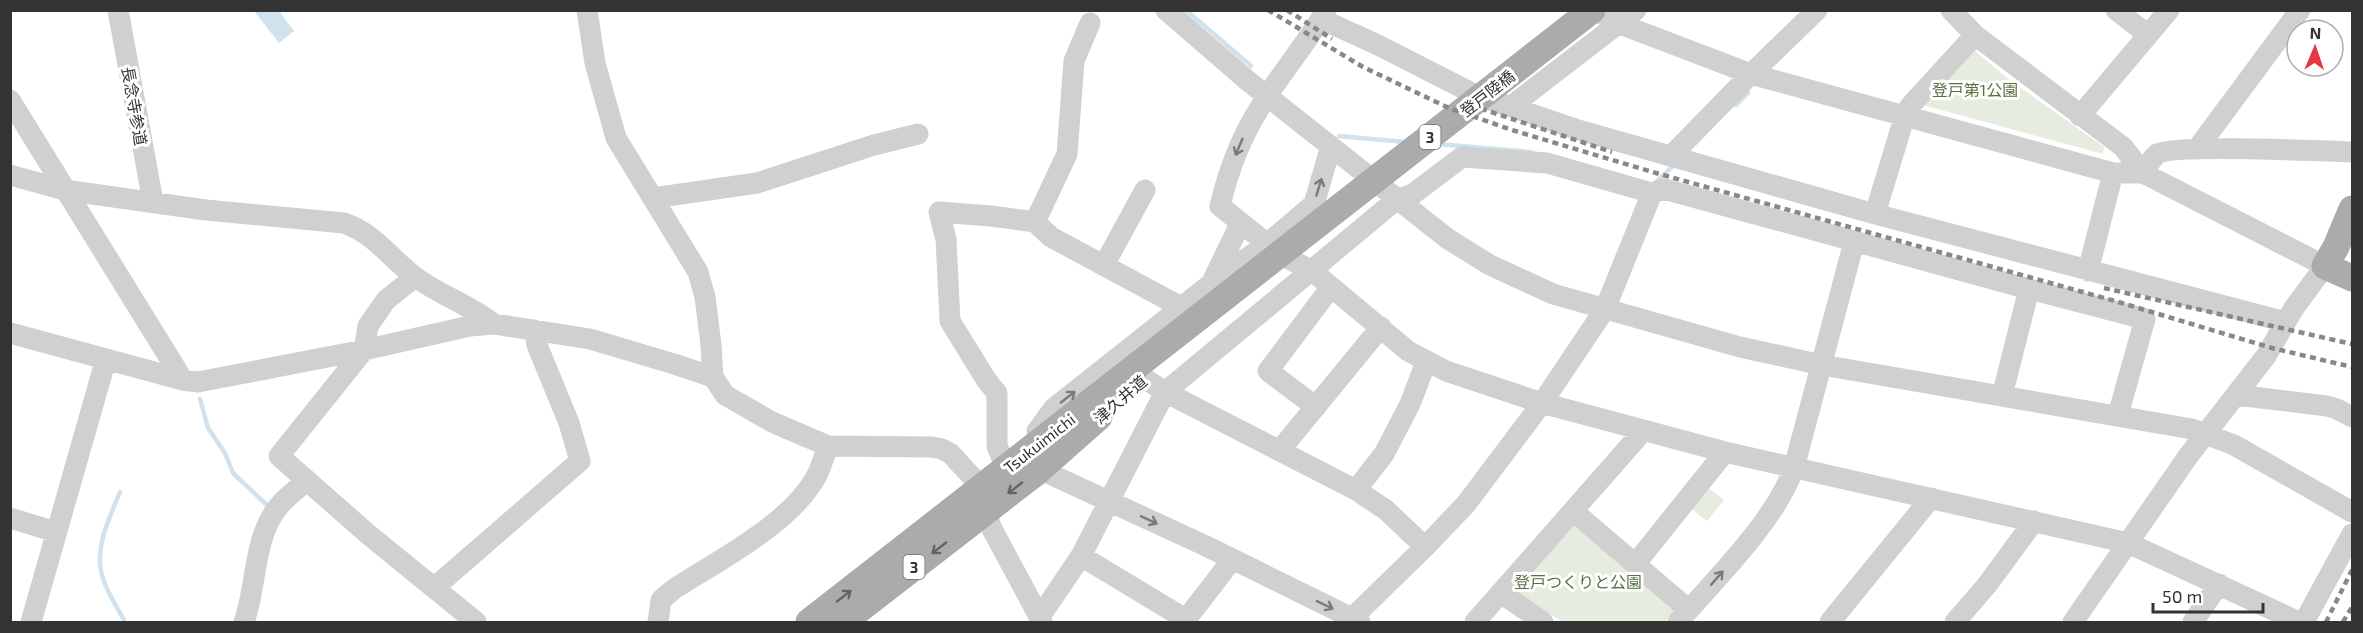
<svg xmlns="http://www.w3.org/2000/svg" width="2363" height="633" font-family="'Exo 2','Noto Sans JP',sans-serif">
<style>
.green{fill:#e6ecdf}
.water{fill:#cfe2ee}
.lines{fill:none;stroke-linecap:round;stroke-linejoin:round}
.stream{stroke:#cfe2ee;stroke-width:4.5}
.minor{stroke:#d0d0d0;stroke-width:21}
.major{stroke:#ababab;stroke-width:27}
.rail{stroke:#888;stroke-width:4.5;stroke-dasharray:6 4.5;stroke-linecap:butt}
.oneway{stroke:#7a7a7a}
.oneway2{stroke:#636363}
.labels{text-anchor:middle;dominant-baseline:central;stroke-width:6;stroke-linejoin:round;paint-order:stroke}
.shield{fill:#fff;stroke:#707070;stroke-width:1.5}
.shield-label{font-size:15px;font-weight:bold;fill:#333}
.park-label{font-size:16px;fill:#56703f;stroke:#fff}
.street-label{font-size:16px;fill:#333;stroke:#fff}
</style>
<rect width="100%" height="100%" fill="#fff"/>
<!-- green -->
<path class="green" d="M1974,50l33,28 97,69 -1,7 -184,-50z
M1706,486l18,14 -17,21 -18,-14z
M1573,524l102,86 -10,12h-102l-49,-31z"/>
<!-- water -->
<path class="water" d="M254,11h25l15,20 -15,12z"/>
<g class="lines">
<!-- stream -->
<path class="stream" d="M1186,10l65,56
M1736,105l12,-12
M1339,136l66,6
M1437,144l94,8
M1654,184l20,-19
M200,399l8,29 17,25 8,20 37,35
M120,492c-9,22 -21,46 -20,71 1,21 16,42 25,59"/>
<!-- minor -->
<path class="minor" d="M118,10l35,192
M587,10l8,53 21,75 82,134 7,25 6,48 2,32 12,18 47,27 56,24 104,1 10,2 9,5 22,24 19,51 50,93
M1166,10l82,71 200,158 42,26 63,29 187,53 82,18 370,64 42,16 118,67
M1326,10c-20,35 -47,65 -67,99 -19,30 -31,63 -39,97l61,49 30,15 97,81 38,20 96,32 183,49 403,91 171,79
M1595,10l25,14 131,50 362,99h30
M1951,10l24,25 148,112 20,26 182,93 -31,42 -28,48 -77,99 -116,167
M2116,10l31,24
M1321,19l57,26 98,50 99,34 300,85 411,108
M10,100l173,280
M1510,107l126,-97
M2080,116l89,-106
M2197,149l103,-139
M1672,155l79,-81 66,-64
M2143,173c4,-6 9,-15 14,-19 16,-10 167,-3 195,-2
M10,175l54,15 142,20 138,13c31,11 45,34 70,53 25,19 56,29 80,48
M653,198l104,-15 117,-38 44,-11
M1875,214l30,-99 6,-10 64,-70
M1035,222l32,-68 7,-93 16,-38
M1104,265l41,-75
M2088,271l25,-98
M415,277l-29,23 -18,26 -4,24 -85,106 90,79 107,87
M1213,280l27,-56
M2029,289l116,30 -27,96
M10,333l173,47 15,2 166,-32 106,-24 24,-2 96,15 84,25 39,13
M1144,378l21,14 191,98 30,20 39,37
M2236,395l91,11 10,3 15,8
M1316,407l-48,-36 63,-84
M1039,442l-2,-11 17,-23 158,-125 55,-39 47,-40 17,-58
M1280,450l101,-123
M1016,461l-15,-5 -4,-10v-53l-10,-12 -37,-60 -4,-82 -7,-27 52,4 44,6 16,15 130,70
M1039,469l167,77 154,76
M1356,490l28,-36 26,-50 16,-42
M1573,511l116,99
M10,518l46,14
M1081,556l106,64
M1636,563l89,-111
M435,587l145,-126 -11,-38 -32,-78 -3,-15
M1501,593l42,29
M1039,618l42,-62 84,-164 231,-192 17,-6 49,-37 85,6 105,30 12,-4 365,100 -27,107
M31,622l75,-263
M244,622c13,-35 9,-86 35,-116 8,-10 19,-17 28,-26
M658,622l3,-22 13,-11c45,-29 116,-65 142,-112 5,-9 8,-21 12,-31
M1184,622l48,-62
M1348,622l77,-75 41,-43 76,-101 63,-94 47,-116
M1475,622l169,-192
M1678,622c36,-41 102,-106 117,-158l59,-222
M1830,622l101,-124
M1955,622l32,-37 47,-64
M2193,622l26,-38
M2304,622l48,-88"/>
<!-- major -->
<path class="major" d="M2352,209l-16,38 -11,19 27,12
M809,622l783,-612
M843,622l195,-151 61,-54"/>
<!-- rail -->
<path class="rail" d="M1268,10l95,57 86,41 63,22 144,43 459,128 157,47 80,19
M1287,10l45,29
M1461,102l151,50
M2104,288l248,56
M2326,622l26,-52
M2343,622l9,-15"/>
</g>
<!-- one-way arrows -->
<defs><path id="oneway-shaft" d="M-6 0H5M1.5-3L5.5 0L1.5 3" fill="none" stroke-width="1.6" stroke-linecap="round" stroke-linejoin="round" transform="scale(1.5)"/></defs>
<g class="oneway">
<use href="#oneway-shaft" transform="translate(1239 147) rotate(113)"/>
<use href="#oneway-shaft" transform="translate(1319 187) rotate(-73)"/>
<use href="#oneway-shaft" transform="translate(1068 397) rotate(-38)"/>
<use href="#oneway-shaft" transform="translate(1149 520) rotate(25)"/>
<use href="#oneway-shaft" transform="translate(1717 578) rotate(-49)"/>
<use href="#oneway-shaft" transform="translate(1325 605) rotate(26)"/>
</g>
<g class="oneway2">
<use href="#oneway-shaft" transform="translate(1015 488) rotate(142)"/>
<use href="#oneway-shaft" transform="translate(939 548) rotate(142)"/>
<use href="#oneway-shaft" transform="translate(844 596) rotate(-38)"/>
</g>
<g class="labels">
<!-- shield labels -->
<g class="shield">
<rect x="1419.5" y="125" width="21" height="24" rx="4.5"/>
<rect x="903.5" y="555" width="21" height="24" rx="4.5"/>
</g>
<g class="shield-label">
<text x="1430" y="137">3</text>
<text x="914" y="567">3</text>
</g>
<!-- park labels -->
<g class="park-label">
<text x="1975" y="89">登戸第1公園</text>
<text x="1578" y="581">登戸つくりと公園</text>
</g>
<!-- street labels -->
<g class="street-label">
<text transform="translate(1487 93) rotate(-38)">登戸陸橋</text>
<text transform="translate(135 106) rotate(80)">長念寺参道</text>
<text transform="translate(1120 399) rotate(-41)">津久井道</text>
<text transform="translate(1039 443) rotate(-38)">Tsukuimichi</text>
</g>
</g>
<!-- border -->
<rect width="2363" height="633" fill="none" stroke="#333333" stroke-width="24"/>
<!-- north arrow -->
<g transform="translate(2315 48) rotate(2)"><circle r="28" fill="#ffffff" stroke="#adadad" stroke-width="1.5"/>
<path d="M0-4.5L10 22L0 15L-10 22Z" fill="#e63946"/>
<text y="-9" font-size="16" font-weight="bold" text-anchor="middle" fill="#333333">N</text>
</g>
<!-- scale -->
<path d="M2153 603v9h110v-9" fill="none" stroke="#333333" stroke-width="3"/>
<text x="2162" y="603" font-size="18" fill="#333333" stroke="#ffffff" stroke-width="4.5" paint-order="stroke">50 m</text>
</svg>
